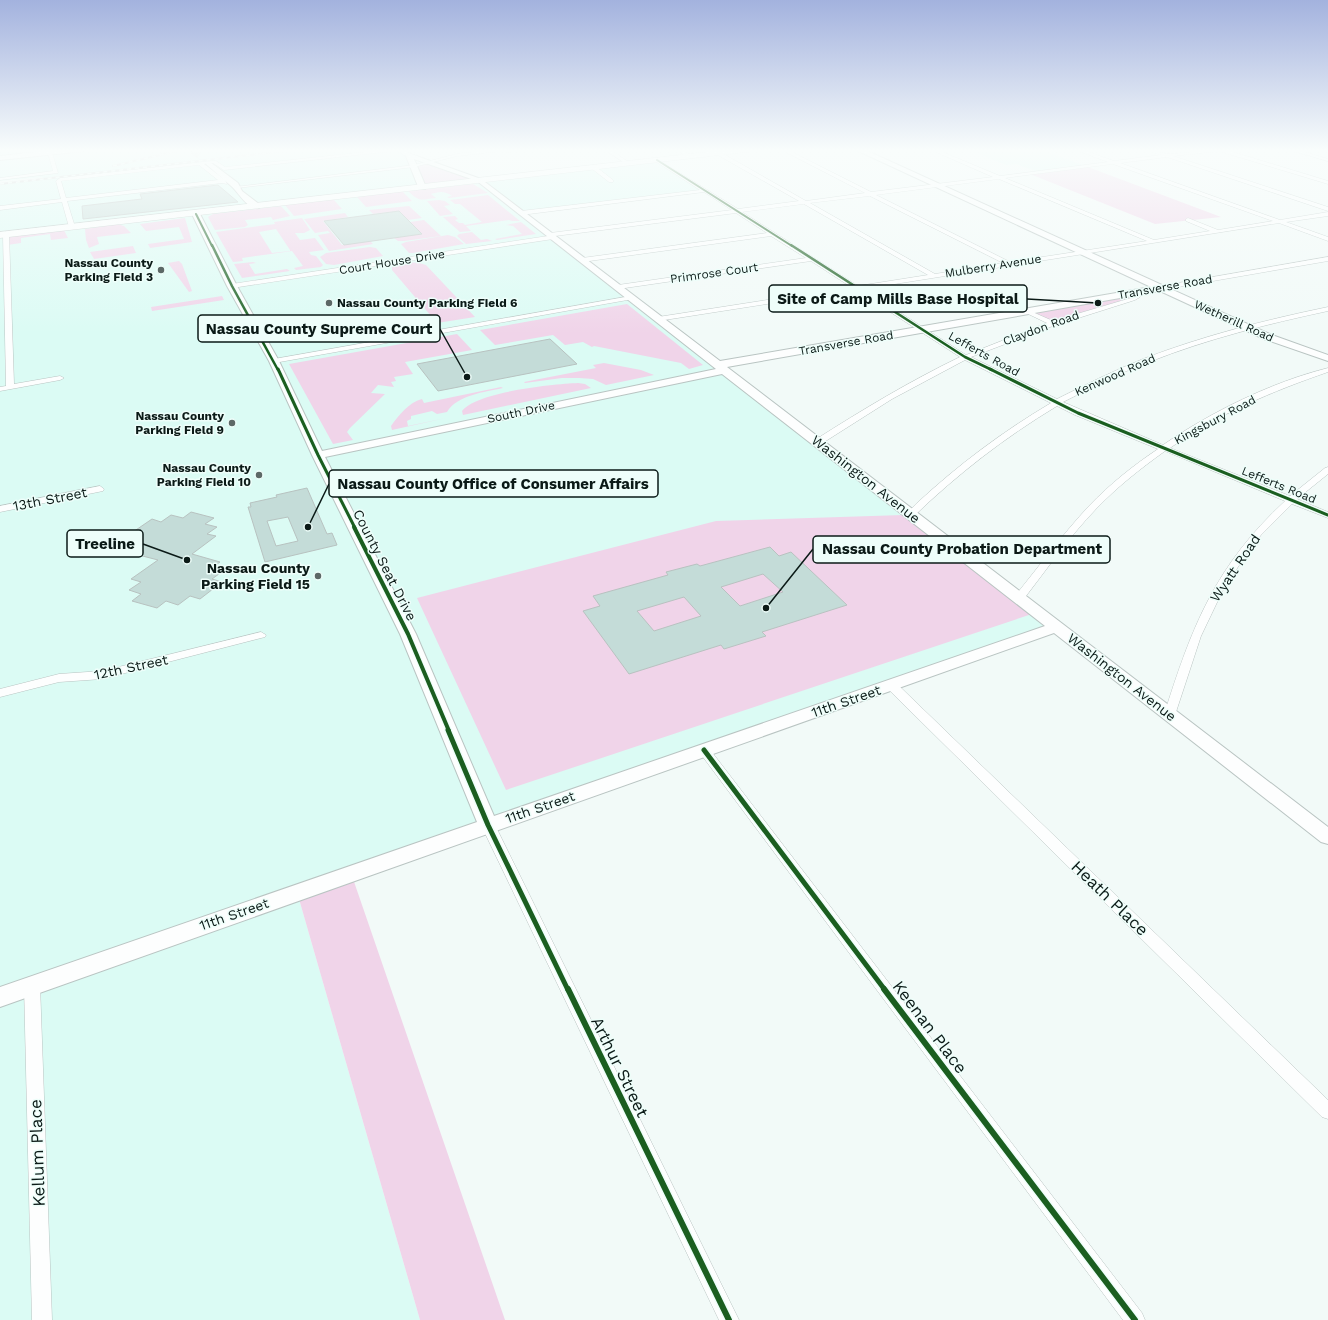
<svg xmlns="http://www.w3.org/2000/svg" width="1328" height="1320" font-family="'Work Sans',sans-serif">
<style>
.built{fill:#dbfbf4}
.green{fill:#f0d4e9;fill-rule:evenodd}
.building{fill:#c4dcd8;stroke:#b8c2c0;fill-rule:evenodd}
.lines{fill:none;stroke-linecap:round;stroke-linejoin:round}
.secondary-tunnel{stroke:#cfd8d6;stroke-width:8;stroke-dasharray:8 3.5;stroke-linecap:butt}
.street-casing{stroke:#b9c4c2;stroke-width:1}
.secondary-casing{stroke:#b9c4c2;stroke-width:2}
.primary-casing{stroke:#b9c4c2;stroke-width:1}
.street{fill:#fdfefe;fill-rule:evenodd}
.secondary{fill:#fdfefe;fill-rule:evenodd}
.primary{fill:#fdfefe;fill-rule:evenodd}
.rail-casing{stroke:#d0d3d3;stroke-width:2}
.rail{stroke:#eefefa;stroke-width:1.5;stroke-dasharray:4;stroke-linecap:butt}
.cycleway-far5-casing{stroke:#eefefa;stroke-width:3}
.cycleway-far4-casing{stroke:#eefefa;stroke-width:4}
.cycleway-far3-casing{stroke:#eefefa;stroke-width:5}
.cycleway-far2-casing{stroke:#eefefa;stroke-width:6}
.cycleway-far1-casing{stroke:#eefefa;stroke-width:8}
.cycleway-casing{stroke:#eefefa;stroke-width:9}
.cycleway-far5{stroke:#1b5e20;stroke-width:2}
.cycleway-far4{stroke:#1b5e20;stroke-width:2.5}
.cycleway-far3{stroke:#1b5e20;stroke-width:3}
.cycleway-far2{stroke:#1b5e20;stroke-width:4}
.cycleway-far1{stroke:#1b5e20;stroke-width:5}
.cycleway{stroke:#1b5e20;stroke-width:6}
.poi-dot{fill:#5c6866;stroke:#eefefa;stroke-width:1.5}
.labels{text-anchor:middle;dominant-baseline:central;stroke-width:3;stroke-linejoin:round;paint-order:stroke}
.far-street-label{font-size:12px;fill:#0b1a17;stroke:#eefefa}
.far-poi-label{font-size:12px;font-weight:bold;fill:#0b1a17;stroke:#eefefa;text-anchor:end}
.street-label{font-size:14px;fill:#0b1a17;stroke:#eefefa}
.poi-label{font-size:14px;font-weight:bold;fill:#0b1a17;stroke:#eefefa;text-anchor:end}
.near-street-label{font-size:17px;fill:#0b1a17;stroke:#eefefa}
.leader{fill:none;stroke:#0b1a17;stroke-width:1.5}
.callout-dot{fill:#0b1a17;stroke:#eefefa;stroke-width:1.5}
.callout{fill:#eefefa;stroke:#0b1a17;stroke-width:1.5}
.callout-label{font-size:15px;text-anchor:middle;font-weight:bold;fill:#0b1a17}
</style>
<rect width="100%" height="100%" fill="#f2faf8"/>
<!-- built -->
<path class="built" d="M0,149h398l11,6 13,32 235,-27 47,31 -182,21 535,415 -760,265 123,428h-420v-1136l43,-5 -1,-2 -42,4z
M967,149h72l47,17 -48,6 -22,-8 -10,1z"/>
<!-- green -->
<path class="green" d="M431,163l48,17 -57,7 -8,-21z
M1088,167l133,50 -66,7 -125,-50z
M473,184l15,9 -39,5 -2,-1 5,-1c-8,-6 -14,-4 -21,-2l5,4c-17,2 -16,4 -28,-7z
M402,191l10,10 -46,6 -9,-10z
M488,195l32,26h-8l-3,-1 -43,6 5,5 -11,1 -17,-15 12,-1 3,3 -3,1 4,3h4l2,2 17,-3 -22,-18h-5l-5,-4z
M331,199l3,1 8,9 -48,7 -9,-11z
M439,200l6,1 5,4 -6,1 9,8 -13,2 -13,-15z
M281,206l9,10 -17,4 -2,-3 -26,3 3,5 -3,2 -30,3 -7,-13 5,-3z
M409,206l13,12 -14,2 -9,-9 -26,3 -4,-4z
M345,213l3,4 -25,4 19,24 28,-4 3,3 -44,7 -11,-16 12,-2 -2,-2 -13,2 -11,-14z
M185,218l7,24 -42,6 -2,-4 36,-5 -5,-12 -33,4 -6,-7z
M302,218l8,12 -6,3h-9l5,7 15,-2 9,12 -15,2 2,3 5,1 7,9 -2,2 -25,3 -2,-2 9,-2 -11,-15 -50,7 1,3 -10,1 -17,-30 59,-8 -1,-2zM276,229l14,21v1l-18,2 -13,-21z
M424,220l17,16 -37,5h-6l-4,-3 27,-4 -11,-12z
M521,222l15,12 -39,6 -2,-1 27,-5 -9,-8 -7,-1z
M117,224l7,2 7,7 -34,4 2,7 -10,4 -3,-8 -1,-11z
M63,228l5,10 -17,2 -1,-6 -29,4v5l-14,2 -1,-11z
M472,232l9,8 6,-1 5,2 -26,3 -9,-8 2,-2z
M448,235l7,2 9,7 -51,9h-4l-8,-9 5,-2z
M133,246l3,7 -42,6 -4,-7z
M370,247l6,1 7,8 -49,9 -8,-1 -6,-7 6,-4z
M179,261l3,3 10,27 -3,1 -21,-29z
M253,262l3,1 -7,1 6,10 32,-5 3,2 -48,7 -8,-14z
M408,262l11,1 7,2 49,52 -38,6 -45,-53v-3l7,-3z
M1140,291l-3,6 -85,26 -25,-12z
M222,296l2,4 -72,11 -1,-4z
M627,304l76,61 -14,4 -8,-6 -87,-17 -2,1 -9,-5 -18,3 -12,-10 -58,10 -15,-15z
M457,334l15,16 -67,12 8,12 -19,3 2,4 -5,1 3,5 -16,-2 -7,8 14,1 -35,34 -3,4 6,8 -20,4 -44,-80z
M604,363l37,7 13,5 -48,10 -13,-6 -14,-1h-17l-37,5 -1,-1 72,-14 -3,-3z
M578,383l7,1 6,4 -128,27 -1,-4c14,-19 91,-27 116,-28z
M501,387l2,1c-18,4 -46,7 -56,24l-10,2 -5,-3 -21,5v3l-4,2 1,5 38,-8 -54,12 -1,-4c8,-11 17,-23 31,-27l2,4z
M903,515l129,99 -526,176 -89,-192 299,-77z
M351,873l154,447h-85l-123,-428z"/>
<!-- building -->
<path class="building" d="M218,185l20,17 -155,17 -1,-13 60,-7 -2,-5z
M399,211l23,23 -78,11 -20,-24z
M550,339l27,25 -139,27 -21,-27z
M307,488l20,46 5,-1 5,12 -72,17 -17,-55h3l-1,-4 27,-6 -1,-2zM288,517l10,24 -22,5 -9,-25z
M191,512l23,6 -9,6 12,3 -10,7 9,2 -24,18 28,8 -9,6 12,3 -11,8 10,3 -22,17 -10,-3 -12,9 -12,-4 -9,7 -25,-7 9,-7 -12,-4 12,-8 -10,-3 27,-19 -27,-7 9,-7 -12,-3 11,-7 -9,-2 22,-15 9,3 10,-7 12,3z
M770,547l9,9 12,-4 56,53 -85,27 4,4 -42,13 -3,-4 -92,29 -46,-63 17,-5 -7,-10 75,-21 -2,-3 31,-8 3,2zM763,574l20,18 -43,14 -19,-19zM684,597l17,19 -47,15 -17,-20z"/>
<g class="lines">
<!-- secondary-tunnel -->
<path class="secondary-tunnel" d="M193,150l9,7"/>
<!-- street casing -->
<g class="street-casing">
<path id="street" d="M47,149h4l7,24 -58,7v-2l53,-7z
M394,149l7,1 -177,20 -11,-7 -9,1 21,16 2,4 -5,-1 -155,18 8,26 -3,2 -3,-2 -7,-25 -62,8v-4l61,-7 -5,-18 4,-3 151,-17h5l9,6zM199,165l19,15 -152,18 -5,-17z
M496,149h30l-22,4 -2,-2 -45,5 -43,11 -177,21 -2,-1 179,-22 43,-11z
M604,149h5l21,14 -4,1z
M675,149h6l11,7 -4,1z
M780,149h6l85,43 122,-15 -64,-28h6l65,27 108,-14 -35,-13h7l34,12 47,-6 -17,-6c9,0 16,5 25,5 18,0 36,-5 54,-5l105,32v3l-109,-33 -46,5 155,51v4l-161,-54 -47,6 160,57 48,-8v4l-42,6 42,15v4l-49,-18 -416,66 103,66 81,-32 -23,-11v-2h4l25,11 78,-23 3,-2 3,-6h4l-1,7 -5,3 -85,27 -79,30 86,42c28,-14 56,-28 86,-40 60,-23 122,-39 185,-52v4c-61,13 -121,28 -179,51 -30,11 -58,26 -86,40l100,43c48,-33 109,-63 165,-77v4c-55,19 -110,42 -158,76l120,48 35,-28 3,-1v7l-31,25 31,13v6l-36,-14 -31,31 -14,18 -24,37 -22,46 -27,82h-8l-2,-3c28,-89 51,-149 121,-214l-120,-50c-25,18 -48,36 -69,58 -27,28 -49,60 -73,91h-8l-1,-2 1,-2c25,-31 48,-62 74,-90 21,-22 45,-41 69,-57l-83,-34 -18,-9c-53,32 -98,67 -143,110h-6l-2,-2 10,-10c42,-39 86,-72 135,-101l-86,-43 -73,39 -71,45h-6l-1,-2 1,-2c47,-30 95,-59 145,-83l-104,-67 -198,31 -3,-2 3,-2 193,-30 -40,-26 -193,28 -3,-2 3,-2 188,-27 -35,-22 -189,26 -3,-2 3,-2 185,-25 -31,-20 -181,23v2l-2,1 -321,49 -3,-2 3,-2 316,-48v-2l2,-1 182,-23 -28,-18 -183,23 -3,-2 3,-2 179,-21 -45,-29 2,-2 81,50 61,-8 -83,-47v-2h4l86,49 59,-8zM1113,164l160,57 -55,9 -30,-12 -2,1v2l24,10 -56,9 -149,-62zM999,179l148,62 -137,21 -134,-67zM870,196l133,67 -68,11 -125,-71zM804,204l124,71 -70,11 -116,-74z
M1287,149h8l33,10v2z
M591,166h4l18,14v2h-4l-18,-14z
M6,232l3,2 5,150 46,-8 4,2 -4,2 -60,11v-4l6,-1 -3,-152z
M1328,257v4l-167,29 -3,-2 3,-2z
M631,296l2,1v2l-359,64 -4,-2 4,-2z
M100,486l4,3 -1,2 -103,21v-6z
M261,632l5,3 -1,2 -163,42 -43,3 -59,15v-8l59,-15 43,-3z
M891,681l4,1 433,418v19l-6,-2 -435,-429 -2,-3 2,-3z
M704,746l4,1 434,566 3,7h-22l-423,-567 -2,-3 2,-3z
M488,820l5,2 2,3 244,495h-20l-238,-495 2,-3z
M32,978l5,2 3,5 12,335h-20l-8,-335 3,-5z"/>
</g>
<!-- secondary casing -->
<g class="secondary-casing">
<path id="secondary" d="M64,149h23l-3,2 -84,9v-4z
M189,149h7v1l-3,2z
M395,149h8l8,5 70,25 239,182 431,-74 -297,-138h9l409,186 56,20v6l-64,-22 -104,-48 -433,76 601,460v17l-7,-2 -267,-209 -1054,374v-20l477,-165 -77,-188 -88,-179 -43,-94 -42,-75 -35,-72 1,-2h3l4,2 37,72 42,75 43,90 394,-82 -239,-188 -63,-22 12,28 -1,2h-6l-13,-33zM722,374l323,252 -551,190 -78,-182 -91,-177z
M206,162h4l28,21 4,8 17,13v4c-12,2 -21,-17 -29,-23 -8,-7 -16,-14 -24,-21z"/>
</g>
<!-- primary casing -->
<g class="primary-casing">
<path id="primary" d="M734,149h23l-3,2 -754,87v-6z"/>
</g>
<!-- street -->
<use href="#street" class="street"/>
<!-- secondary -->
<use href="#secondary" class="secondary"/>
<!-- primary -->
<use href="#primary" class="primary"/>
<!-- rail casing -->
<g class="rail-casing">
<path id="rail" d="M113,166l72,-17
M0,184l302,-35"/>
</g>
<!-- rail -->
<use href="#rail" class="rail"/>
<!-- cycleway-far5 casing -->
<g class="cycleway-far5-casing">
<path id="cycleway-far5" d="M657,160l135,86
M196,214l16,32"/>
</g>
<!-- cycleway-far4 casing -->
<g class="cycleway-far4-casing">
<path id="cycleway-far4" d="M212,245l20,41 46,84
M791,245l174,112 27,13"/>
</g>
<!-- cycleway-far3 casing -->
<g class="cycleway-far3-casing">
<path id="cycleway-far3" d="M278,369l40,86 37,73
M990,369l88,44 250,102"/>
</g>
<!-- cycleway-far2 casing -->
<g class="cycleway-far2-casing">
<path id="cycleway-far2" d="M354,527l54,107 41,97"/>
</g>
<!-- cycleway-far1 casing -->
<g class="cycleway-far1-casing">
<path id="cycleway-far1" d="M448,730l40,95 80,165
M704,750l181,240"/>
</g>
<!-- cycleway casing -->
<g class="cycleway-casing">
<path id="cycleway" d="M568,989l161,331
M884,989l251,331"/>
</g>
<!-- cycleway-far5 -->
<use href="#cycleway-far5" class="cycleway-far5"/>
<!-- cycleway-far4 -->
<use href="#cycleway-far4" class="cycleway-far4"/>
<!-- cycleway-far3 -->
<use href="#cycleway-far3" class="cycleway-far3"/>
<!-- cycleway-far2 -->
<use href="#cycleway-far2" class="cycleway-far2"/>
<!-- cycleway-far1 -->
<use href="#cycleway-far1" class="cycleway-far1"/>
<!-- cycleway -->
<use href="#cycleway" class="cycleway"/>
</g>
<!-- sky -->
<linearGradient id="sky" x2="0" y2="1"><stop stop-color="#a3b2de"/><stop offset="0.45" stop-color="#f9fdfc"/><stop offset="1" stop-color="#f9fdfc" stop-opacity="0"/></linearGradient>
<rect width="1328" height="334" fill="url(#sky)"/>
<!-- markers -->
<g class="poi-dot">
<circle cx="161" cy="270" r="4"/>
<circle cx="329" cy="303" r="4"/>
<circle cx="232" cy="423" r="4"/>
<circle cx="259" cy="475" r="4"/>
<circle cx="318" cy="576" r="4"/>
</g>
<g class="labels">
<!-- far-street labels -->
<g class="far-street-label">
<text transform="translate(392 262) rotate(-9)">Court House Drive</text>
<text transform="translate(993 266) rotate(-9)">Mulberry Avenue</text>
<text transform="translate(714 273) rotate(-8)">Primrose Court</text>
<text transform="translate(1165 287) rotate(-10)">Transverse Road</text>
<text transform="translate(1234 321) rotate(24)">Wetherill Road</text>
<text transform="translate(1041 328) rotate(-20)">Claydon Road</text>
<text transform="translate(846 343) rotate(-10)">Transverse Road</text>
<text transform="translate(984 354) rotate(29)">Lefferts Road</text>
<text transform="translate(1115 375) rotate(-24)">Kenwood Road</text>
<text transform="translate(521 412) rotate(-12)">South Drive</text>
<text transform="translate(1215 420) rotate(-28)">Kingsbury Road</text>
<text transform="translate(1279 485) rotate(22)">Lefferts Road</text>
</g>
<!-- far-poi labels -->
<g class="far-poi-label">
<text x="153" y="263">Nassau County<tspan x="153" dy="14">Parking Field 3</tspan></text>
<text x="337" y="303" text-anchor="start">Nassau County Parking Field 6</text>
<text x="224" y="416">Nassau County<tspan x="224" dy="14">Parking Field 9</tspan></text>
<text x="251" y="468">Nassau County<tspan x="251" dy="14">Parking Field 10</tspan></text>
</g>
<!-- street labels -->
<g class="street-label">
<text transform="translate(866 479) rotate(38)">Washington Avenue</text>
<text transform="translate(50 499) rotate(-11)">13th Street</text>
<text transform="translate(385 565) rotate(63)">County Seat Drive</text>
<text transform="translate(1235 568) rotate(-56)">Wyatt Road</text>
<text transform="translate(131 667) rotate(-12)">12th Street</text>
<text transform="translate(1122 677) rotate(38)">Washington Avenue</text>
<text transform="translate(846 701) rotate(-19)">11th Street</text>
<text transform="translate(540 807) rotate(-19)">11th Street</text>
<text transform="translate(234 914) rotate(-19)">11th Street</text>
</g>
<!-- poi labels -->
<g class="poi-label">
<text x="310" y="568">Nassau County<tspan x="310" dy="16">Parking Field 15</tspan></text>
</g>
<!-- near-street labels -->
<g class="near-street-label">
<text transform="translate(1110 898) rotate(44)">Heath Place</text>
<text transform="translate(930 1027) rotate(53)">Keenan Place</text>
<text transform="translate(620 1067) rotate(64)">Arthur Street</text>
<text transform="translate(37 1153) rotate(-92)">Kellum Place</text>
</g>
</g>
<!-- callouts -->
<path class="leader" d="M1098 303L1027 299M467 377L440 329M308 527L329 484M187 560L143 544M766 608L813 549"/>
<g class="callout-dot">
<circle cx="1098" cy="303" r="4"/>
<circle cx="467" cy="377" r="4"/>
<circle cx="308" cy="527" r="4"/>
<circle cx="187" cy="560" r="4"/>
<circle cx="766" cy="608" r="4"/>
</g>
<g class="callout">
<rect x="769" y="285" width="258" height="27" rx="4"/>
<rect x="198" y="315" width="242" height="27" rx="4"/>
<rect x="329" y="470" width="329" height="27" rx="4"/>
<rect x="67" y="530" width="76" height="27" rx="4"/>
<rect x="813" y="536" width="297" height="27" rx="4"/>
</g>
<g class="callout-label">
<text x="898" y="304">Site of Camp Mills Base Hospital</text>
<text x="319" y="334">Nassau County Supreme Court</text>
<text x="493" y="489">Nassau County Office of Consumer Affairs</text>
<text x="105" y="549">Treeline</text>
<text x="962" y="554">Nassau County Probation Department</text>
</g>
</svg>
